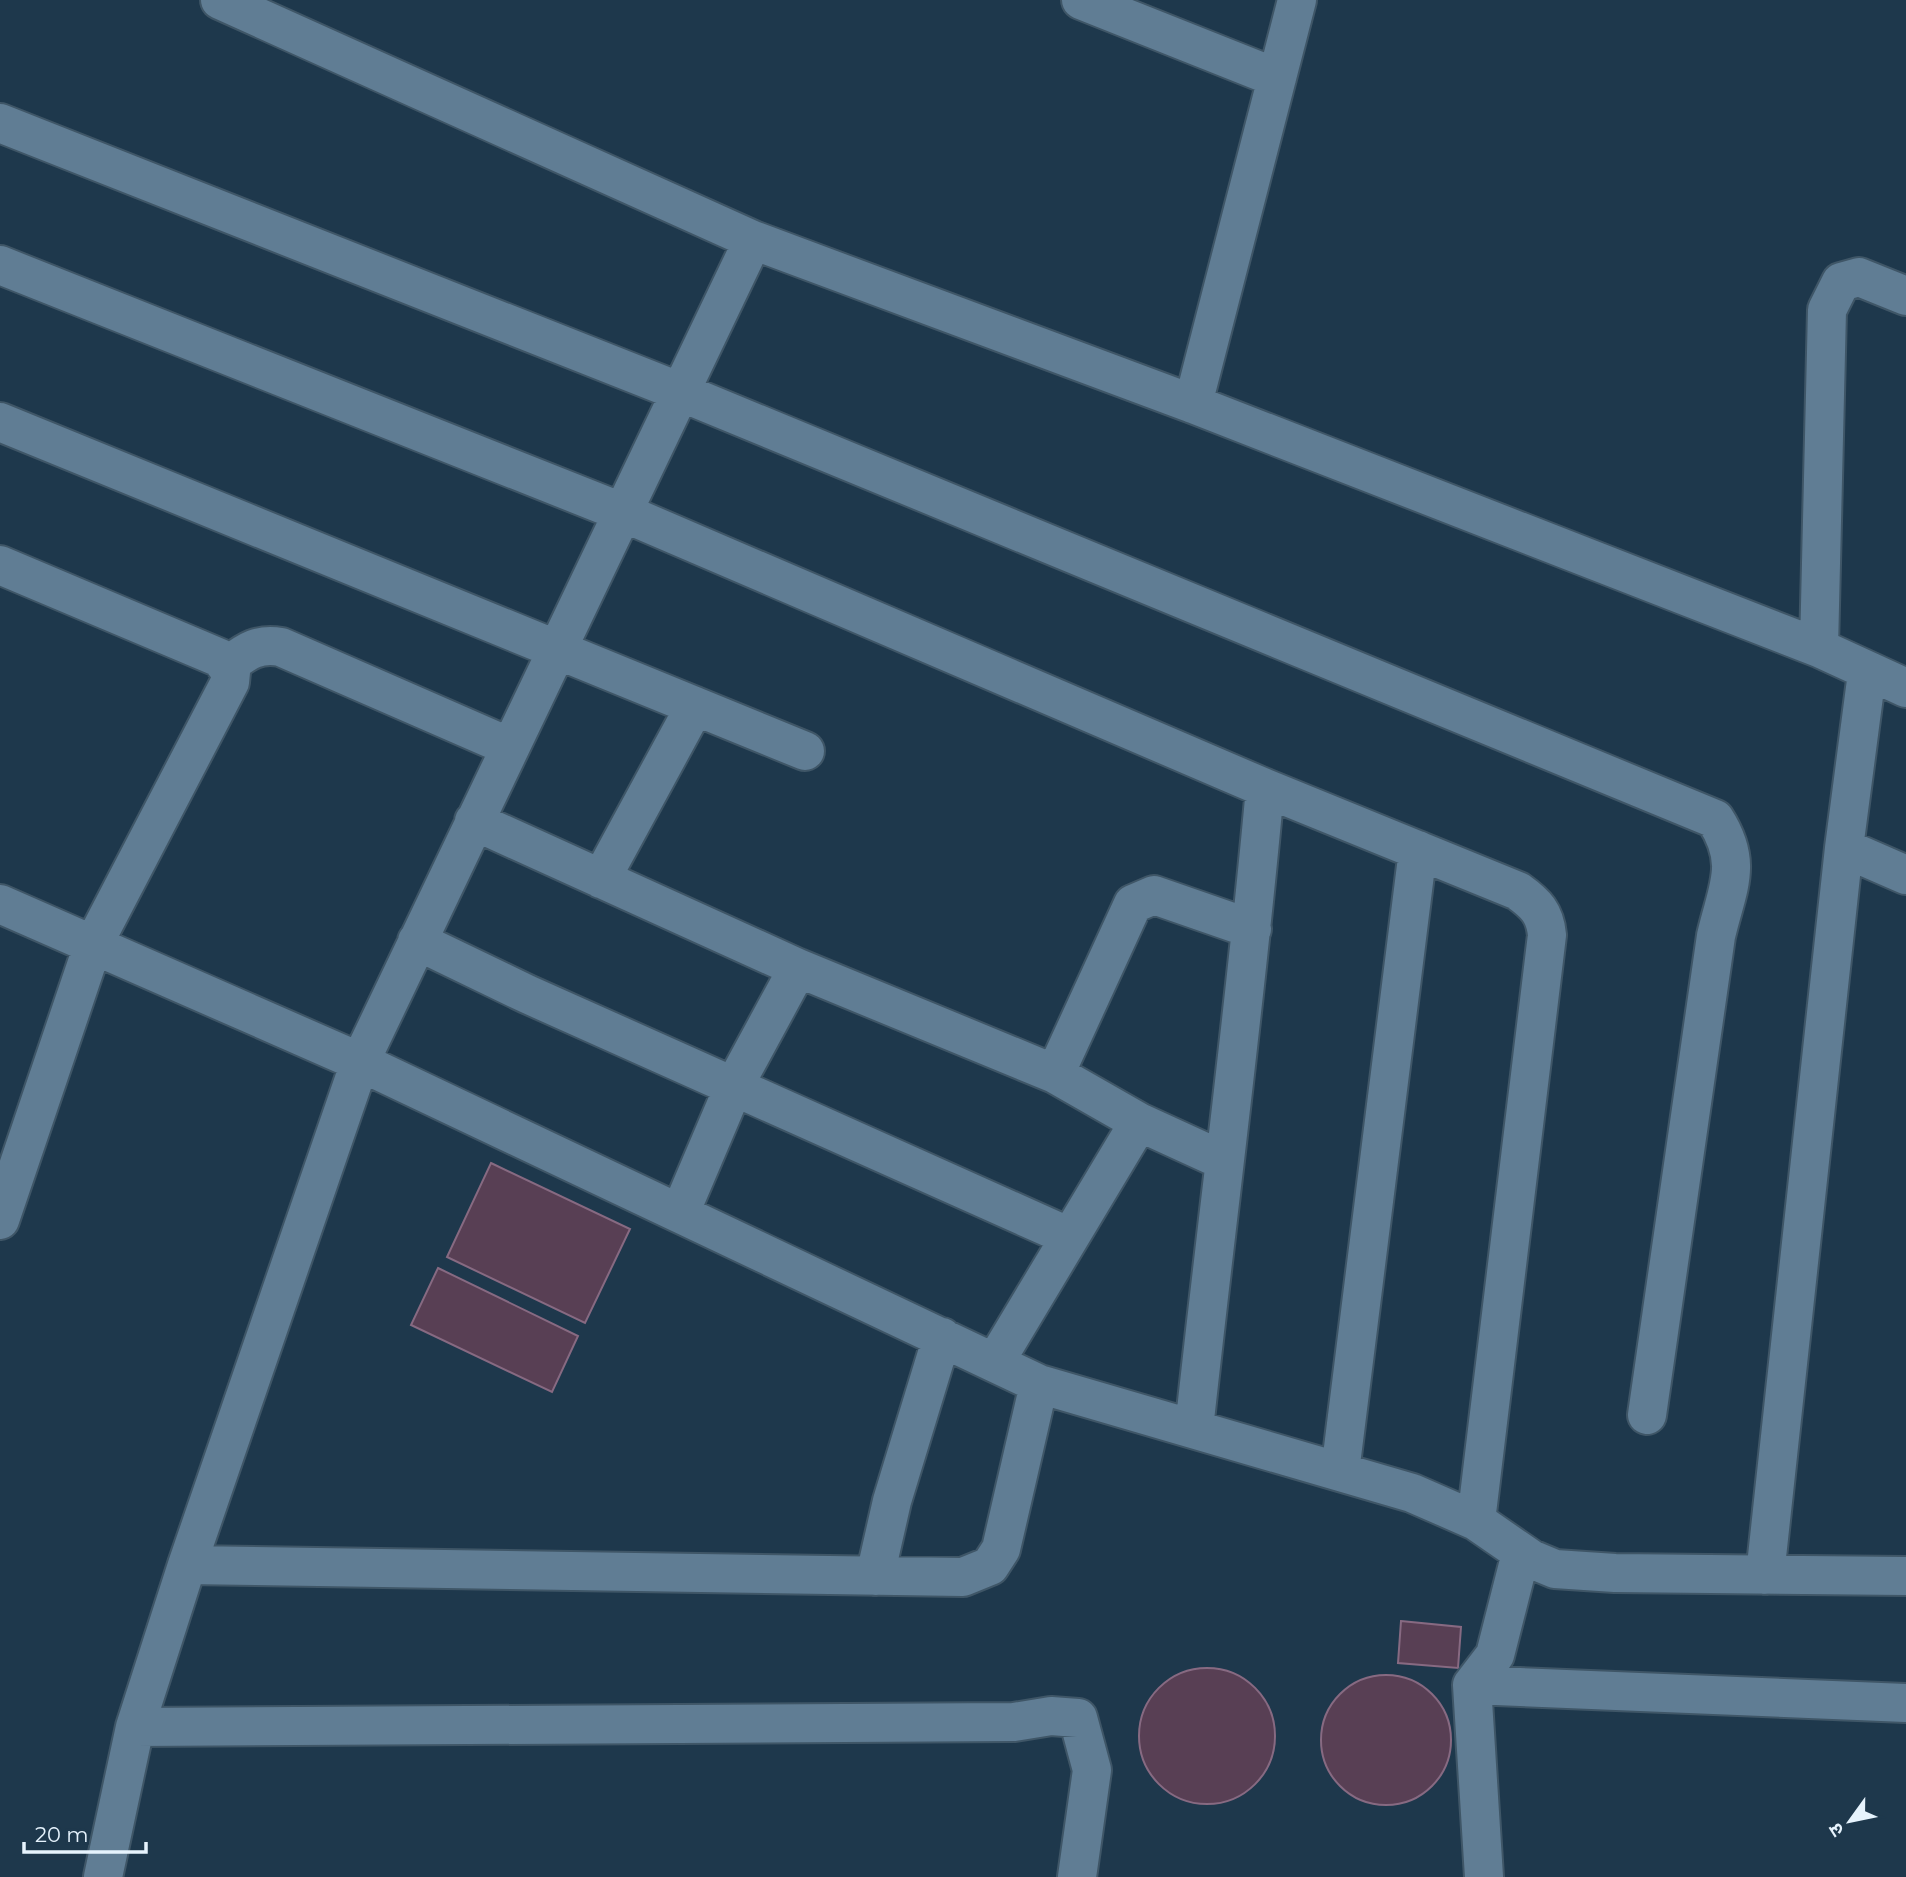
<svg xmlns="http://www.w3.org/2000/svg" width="1906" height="1877" font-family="Montserrat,'Noto Sans Devanagari',sans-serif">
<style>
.building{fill:#583f54;stroke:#876a82;stroke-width:2}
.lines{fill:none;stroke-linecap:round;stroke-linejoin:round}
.minor-casing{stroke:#3f5667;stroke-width:42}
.minor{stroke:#607d94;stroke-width:38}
</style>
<rect width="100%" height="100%" fill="#1e384c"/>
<!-- building -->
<path class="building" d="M491,1163l139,66 -45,94 -138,-66z
M438,1268l140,68 -26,56 -141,-67z
M1401,1621l60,6 -3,41 -60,-5z
M1139 1736a68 68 0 1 1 136 0a68 68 0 1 1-136 0Z
M1321 1740a65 65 0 1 1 130 0a65 65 0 1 1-130 0Z"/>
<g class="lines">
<!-- minor casing -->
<g class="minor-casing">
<path id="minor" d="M220,0l533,240 440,164 626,244 87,40
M1081,0l196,78
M0,123l678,268 1037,428c29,45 12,69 1,117l-69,479
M0,265l624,248 641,275 253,103c18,13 27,22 29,44l-71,586
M1193,404l104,-404
M0,422l805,329
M0,565l220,93 11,14 -1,10 -137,263 -93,275
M1819,648l8,-338 14,-28 18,-5 47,19
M227,666c19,-14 29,-23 54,-19l229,100
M474,821l324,147 257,106 84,48 83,38
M1844,848l62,27
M601,879l94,-173
M0,904l360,158 679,322 373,109 64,28 55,38 24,10 60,4 291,3
M417,941l110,53 543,243
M1055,1074l78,-170 21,-9 98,34
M680,1213l54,-127 64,-118
M995,1362l144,-240
M1194,1429c23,-213 52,-427 71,-641
M1340,1472l78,-622
M187,1565l776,12 27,-11 11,-17 38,-165
M1765,1575l79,-727 23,-175
M875,1576l17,-75 50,-164
M1472,1685l434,18
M135,1727l879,-5 37,-6 27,2 14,52 -15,107
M103,1877l32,-150 52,-162 173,-503 393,-822
M1484,1877l-12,-192 23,-30 26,-102"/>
</g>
<!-- minor -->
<use href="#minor" class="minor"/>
</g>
<!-- north arrow -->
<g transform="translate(1850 1821) rotate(237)" stroke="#1e384c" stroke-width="5" paint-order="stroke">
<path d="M0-5L12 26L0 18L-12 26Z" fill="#e6f3fd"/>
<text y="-10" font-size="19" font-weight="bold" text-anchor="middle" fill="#e6f3fd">उ</text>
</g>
<!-- scale -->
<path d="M24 1842v10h122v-10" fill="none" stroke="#e6f3fd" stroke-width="3.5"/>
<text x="35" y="1842" font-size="21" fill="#e6f3fd" stroke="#1e384c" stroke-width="5" paint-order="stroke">20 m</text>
</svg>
